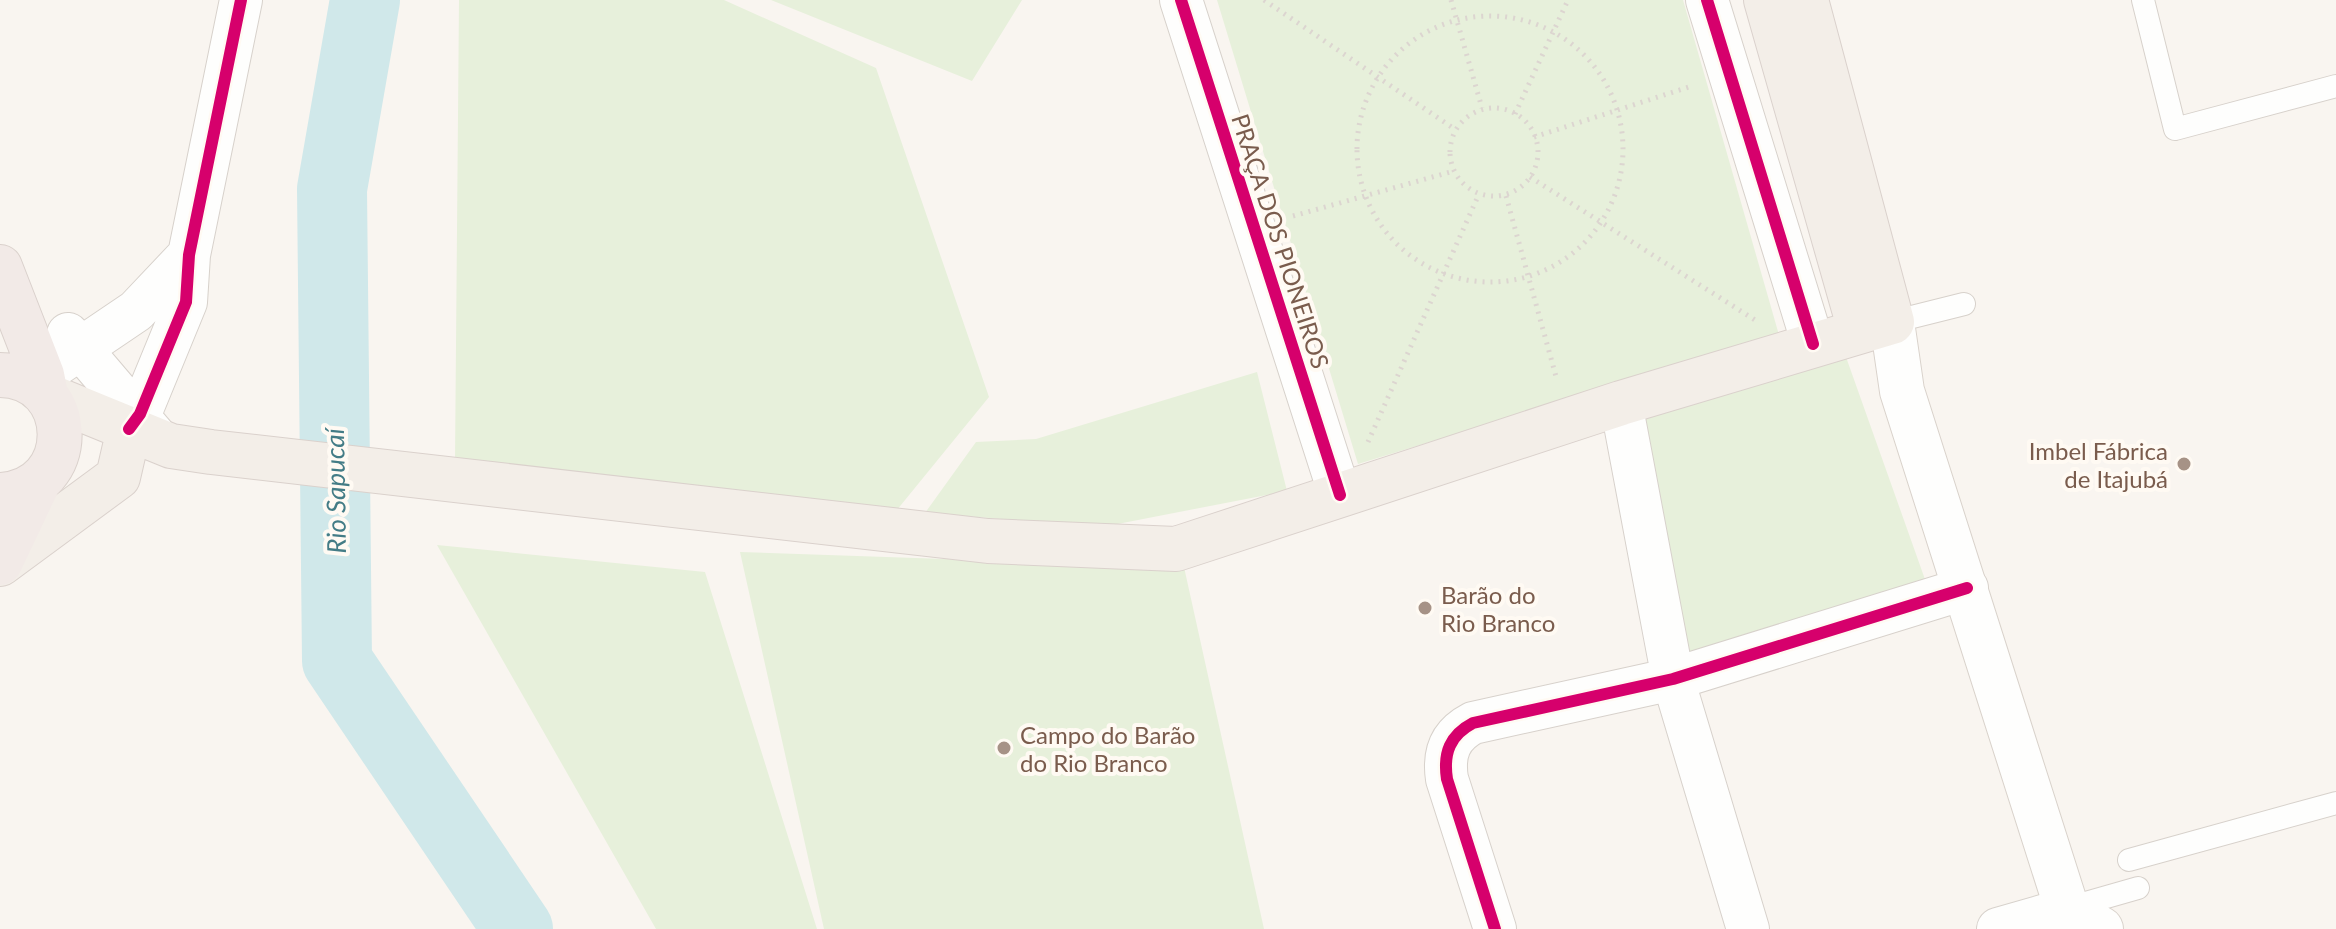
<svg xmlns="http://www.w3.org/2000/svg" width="2336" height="929" font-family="Lato,sans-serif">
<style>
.green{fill:#e7f0db}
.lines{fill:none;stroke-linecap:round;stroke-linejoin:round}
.river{stroke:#d0e8ea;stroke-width:70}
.lane-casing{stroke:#d7d1cb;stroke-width:24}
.street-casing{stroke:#d7d1cb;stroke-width:44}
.secondary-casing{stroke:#d9d2cb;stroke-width:46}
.primary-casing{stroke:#dad1cc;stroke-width:46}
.highway-casing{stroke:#dad1cc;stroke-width:46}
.path{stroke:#dcd5d0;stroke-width:5;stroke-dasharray:2 6;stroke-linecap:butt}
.lane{stroke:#fefefd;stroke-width:22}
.street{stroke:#fefefd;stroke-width:42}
.secondary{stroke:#fefefd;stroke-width:44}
.primary{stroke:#f3eee8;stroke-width:44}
.highway{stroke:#f2eae7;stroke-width:44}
.cycleway-casing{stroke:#fffaf3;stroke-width:17}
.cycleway{stroke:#d6006c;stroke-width:12}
.poi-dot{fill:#a69286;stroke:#fffaf3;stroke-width:3}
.labels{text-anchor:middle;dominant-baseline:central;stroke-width:8;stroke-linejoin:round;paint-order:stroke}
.street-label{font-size:24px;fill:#7a5c4d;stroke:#fffaf3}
.poi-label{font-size:24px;fill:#7a5c4d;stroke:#fffaf3;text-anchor:start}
.water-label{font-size:26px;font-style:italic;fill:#437c86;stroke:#fffaf3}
</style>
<rect width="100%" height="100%" fill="#f9f5f0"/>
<!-- green -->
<path class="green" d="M459,0h265l152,68 113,329 -97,119 -437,-56z
M771,0h251l-50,81z
M1217,0h466l96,335 -421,129z
M1846,357l81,228 -257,76 -32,-250z
M1257,372l30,119 -185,36 -177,-14 51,-71 60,-3z
M437,545l268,27 112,357h-161z
M740,552l444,15 80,362h-440z"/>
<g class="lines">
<!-- river -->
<path class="river" d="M365,0l-33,189 5,472 181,268"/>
<!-- lane casing -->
<g class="lane-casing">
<path id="lane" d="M2143,0l32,129 161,-43
M1892,322l72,-18
M2129,860l207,-57
M2068,908l70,-20"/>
</g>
<!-- street casing -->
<g class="street-casing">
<path id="street" d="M1181,0l159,495
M1707,0l106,344
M68,334l86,101
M31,382l105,-71 53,-56
M1621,403l52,276 75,250
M129,429l11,-15 46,-112 3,-47 52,-255
M1495,929l-48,-150c-4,-26 3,-44 26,-56l200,-44 294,-91
M1998,929l69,-20 6,20"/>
</g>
<!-- secondary casing -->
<g class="secondary-casing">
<path id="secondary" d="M1892,322l10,69 165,518 34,20"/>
</g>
<!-- primary casing -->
<g class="primary-casing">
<path id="primary" d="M1766,0l94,330
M46,395l125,51 40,6 777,89 188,8 445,-146 271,-81 -86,-322
M0,564l118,-87 11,-48"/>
</g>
<!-- highway casing -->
<g class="highway-casing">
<path id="highway" d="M0,267l42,108 4,20
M0,375c78,1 81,116 0,120
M0,563l38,-80"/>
</g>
<!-- path -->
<path class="path" d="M1264,0l192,130
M1451,0l31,108
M1357 149a133 133 0 1 1 266 0a133 133 0 1 1-266 0Z
M1450 152a44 44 0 1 1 88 0a44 44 0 1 1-88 0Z
M1515,114l53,-114
M1534,137l158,-51
M1530,177l225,143
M1506,196l51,184
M1293,216l161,-45
M1368,442l111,-248"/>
<!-- lane -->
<use href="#lane" class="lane"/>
<!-- street -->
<use href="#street" class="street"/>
<!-- secondary -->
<use href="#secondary" class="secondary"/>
<!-- primary -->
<use href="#primary" class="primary"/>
<!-- highway -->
<use href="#highway" class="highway"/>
<!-- cycleway casing -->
<g class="cycleway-casing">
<path id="cycleway" d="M1181,0l159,495
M1707,0l106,344
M129,429l11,-15 46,-112 3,-47 52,-255
M1495,929l-48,-150c-4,-26 3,-44 26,-56l200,-44 294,-91"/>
</g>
<!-- cycleway -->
<use href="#cycleway" class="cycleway"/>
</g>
<!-- markers -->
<g class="poi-dot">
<circle cx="2184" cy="464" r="8"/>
<circle cx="1425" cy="608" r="8"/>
<circle cx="1004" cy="748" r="8"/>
</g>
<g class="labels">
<!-- street labels -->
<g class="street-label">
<text transform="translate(1281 241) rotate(72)">PRAÇA DOS PIONEIROS</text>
</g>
<!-- poi labels -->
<g class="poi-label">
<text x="2168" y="450" text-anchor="end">Imbel Fábrica<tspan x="2168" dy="28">de Itajubá</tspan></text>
<text x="1441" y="594">Barão do<tspan x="1441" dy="28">Rio Branco</tspan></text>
<text x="1020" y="734">Campo do Barão<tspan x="1020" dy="28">do Rio Branco</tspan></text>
</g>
<!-- water labels -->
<g class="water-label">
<text transform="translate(335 491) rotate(-91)">Rio Sapucaí</text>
</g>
</g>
</svg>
